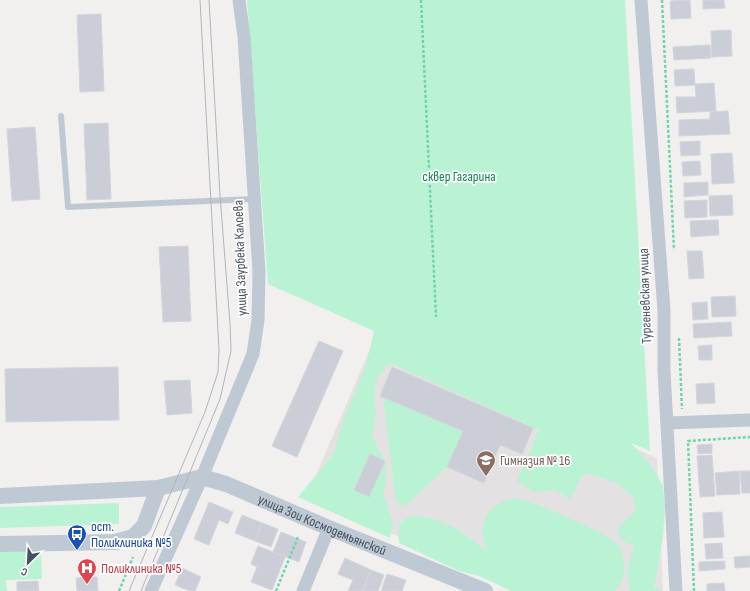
<svg xmlns="http://www.w3.org/2000/svg" width="750" height="591" font-family="'Sofia Sans Condensed',sans-serif">
<style>
.education{fill:#e3e1e1}
.green{fill:#baf3d4}
.building{fill:#cbced6;stroke:#d3d5dc}
.lines{fill:none;stroke-linecap:round;stroke-linejoin:round}
.path{stroke:#6fd5aa;stroke-width:2.5;stroke-dasharray:3 2;stroke-linecap:butt}
.service{stroke:#bfc9d3;stroke-width:6}
.minor{stroke:#bfc9d3;stroke-width:13}
.tertiary{stroke:#bfc9d3;stroke-width:16}
.tram{stroke:#b1b4bb;stroke-width:1}
.labels{text-anchor:middle;dominant-baseline:central;stroke-width:3.5;stroke-linejoin:round;paint-order:stroke}
.park-label{font-size:14px;fill:#0e8251;stroke:#fff}
.street-label{font-size:14px;fill:#46515f;stroke:#fff}
.education-label{font-size:14px;fill:#785e54;stroke:#fff;text-anchor:start}
.transit-label{font-size:14px;fill:#164399;stroke:#fff;text-anchor:start}
.health-label{font-size:14px;fill:#be3a42;stroke:#fff;text-anchor:start}
</style>
<rect width="100%" height="100%" fill="#f2f0ef"/>
<!-- education -->
<path class="education" d="M376,335l281,123 6,133h-142l-214,-95z"/>
<!-- green -->
<path class="green" d="M247,0h378l25,451 -19,-8 19,21 13,22 2,22 -2,29 -9,51 8,3h-31c-7,-12 -1,-33 3,-46l-7,-1 -10,-12 3,-7 16,-15 -3,-13 -16,-14 -31,-10 -8,9 -7,18 -16,-10 -21,2 -17,-11 22,-51 -149,-67 -13,15 -3,16 2,21 -4,21 13,25 1,21 -3,12 10,29 -3,15 -92,-41 36,-44 10,-35 21,-49 9,-38 -106,-47z
M383,397l80,34 -16,36 -42,39 -9,-4z
M515,498c14,1 92,35 101,45 12,14 11,36 -2,48h-103l-32,-15 -20,-5 -60,-28c0,-5 -1,-12 0,-16 6,-21 44,-6 56,1 12,7 22,16 33,24 -12,-26 -3,-49 27,-54z
M119,503v21l-119,4v-21z
M41,550l1,29 -36,1 1,11h-7v-40z"/>
<!-- building -->
<path class="building" d="M690,0l1,18 -20,1 -1,-18z
M703,0h21l1,8 -22,1z
M101,14l3,77 -24,1 -3,-77z
M731,30l1,26 -20,1 -1,-26z
M710,45l1,13 -37,2 -1,-13z
M694,69l1,16 -20,1 -1,-16z
M714,83l2,28 -39,2 -1,-16h20l-1,-13z
M728,111l2,23 -51,2v-16l31,-1v-7z
M108,123l3,76 -24,1 -3,-76z
M35,127l5,72 -28,2 -5,-72z
M700,141v14l-19,1 -1,-14z
M732,153l2,30 -22,1 -1,-30z
M700,161l1,14 -18,1 -1,-14z
M708,182v13l-24,2v-14z
M732,195l1,20 -23,1 -1,-20z
M707,200v17l-22,1 -1,-17z
M718,220l1,15 -28,2 -1,-16z
M188,246l3,75 -28,1 -4,-75z
M687,251h15l2,27 -15,1z
M735,296l1,20 -24,1 -1,-20z
M707,302l1,17 -15,1 -1,-17z
M731,322l1,14 -38,2 -1,-14z
M319,341l24,10 -46,106 -25,-11z
M712,345v15h-13l-1,-14z
M118,367l1,53 -113,2 -1,-53z
M392,367l141,61 -11,26 -22,-9 -16,38 -37,-16 16,-36 -83,-35z
M190,380l2,33 -25,2 -3,-34z
M714,383l1,20 -18,1 -1,-20z
M712,444v9l-14,1 -1,-9z
M370,454l15,7 -16,36 -15,-7z
M712,455l3,41 -15,1 -3,-41z
M739,471l1,23 -23,1 -2,-22z
M740,471h10v22h-8z
M209,502l24,10 -5,12 -9,-4 -10,25 -15,-6z
M722,512l2,25 -20,1 -1,-25z
M242,515l20,8 -7,18 -20,-8z
M262,523l16,6 -7,18 -16,-6z
M281,532l25,10 -7,20 -26,-10z
M722,543l1,15 -17,1 -1,-15z
M258,546l27,11 -13,33 -21,-8 6,-15 -6,-3z
M750,556v11l-15,1 -1,-11z
M345,558l26,12 -9,21h-14l5,-11 -15,-6z
M725,561v8l-26,2v-9z
M182,568l19,9 -6,14h-5l-15,-6z
M371,570l13,5 -6,16h-15z
M387,574l19,6 -4,11h-21z
M97,577l1,14h-21l-1,-13z
M38,581l1,10h-22v-9z
M724,583l1,8h-18v-7z"/>
<g class="lines">
<!-- path -->
<path class="path" d="M421,0l15,317
M662,0l12,250
M679,338l3,71
M119,591l14,-34
M276,591l22,-54
M694,591l-6,-150 62,-4"/>
<!-- service -->
<path class="service" d="M61,116l7,91 186,-8"/>
<!-- minor -->
<path class="minor" d="M641,0l23,311v60l12,220
M667,423l83,-3
M151,591l51,-114 51,-123 5,-34 1,-49 -15,-234 -5,-37
M303,591l26,-63"/>
<!-- tertiary -->
<g class="tertiary">
<path id="s1" d="M0,496l158,-8 44,-11 24,7 103,44 156,63"/>
<path d="M0,544l115,-2 18,-5 11,-11 14,-38"/>
</g>
<!-- tram -->
<path class="tram" d="M129,591l76,-179 13,-40 1,-22 -19,-350
M141,591l79,-192 11,-48 -1,-27 -10,-129 -11,-195"/>
</g>
<!-- icons -->
<defs>
<g id="school-pin" transform="scale(1)"><path d="M0 17L-7.5 6A9.5 9.5 0 1 1 7.5 6Z" fill="#8d6e63" stroke="#fff"/><path d="M0-5L7-2L0 1L-7-2ZM-4 1L0 2.5L4 1V4Q0 6-4 4Z" fill="#fff"/></g>
<g id="bus-pin" transform="scale(1)"><path d="M0 17L-7.5 6A9.5 9.5 0 1 1 7.5 6Z" fill="#1a4fb4" stroke="#fff"/><path d="M-5-6H5V4H4V6H2V4H-2V6H-4V4H-5ZM-3.5-4V0h7V-4ZM-3.5 1.2v1.5H-2V1.2ZM2 1.2v1.5H3.5V1.2Z" fill="#fff"/></g>
<g id="hospital-pin" transform="scale(1)"><path d="M0 17L-7.5 6A9.5 9.5 0 1 1 7.5 6Z" fill="#e0444e" stroke="#fff"/><path d="M-5-5h3v3.5h4V-5h3V5h-3V1.5h-4V5h-3Z" fill="#fff"/></g>
</defs>
<g fill-rule="evenodd">
<use href="#school-pin" x="486" y="460"/>
<use href="#bus-pin" x="77" y="534"/>
<use href="#hospital-pin" x="87" y="568"/>
</g>
<g class="labels">
<!-- park labels -->
<g class="park-label">
<text x="459" y="176">сквер Гагарина</text>
</g>
<!-- street labels -->
<g class="street-label">
<text transform="translate(240 258) rotate(-92)">улица Заурбека Калоева</text>
<text transform="translate(645 296) rotate(-92)">Тургеневская улица</text>
<text stroke="none"><textPath href="#s1" startOffset="333">улица Зои Космодемьянской</textPath></text>
</g>
<!-- education labels -->
<g class="education-label">
<text x="500" y="460">Гимназия № 16</text>
</g>
<!-- transit labels -->
<g class="transit-label">
<text x="91" y="526">ост.<tspan x="91" dy="16">Поликлиника №5</tspan></text>
</g>
<!-- health labels -->
<g class="health-label">
<text x="101" y="568">Поликлиника №5</text>
</g>
</g>
<!-- north arrow -->
<g transform="translate(28 563) rotate(204)" stroke="#ffffff" stroke-width="3" paint-order="stroke">
<path d="M0-3L7 15L0 10L-7 15Z" fill="#46515f"/>
<text y="-6" font-size="11" font-weight="bold" text-anchor="middle" fill="#46515f">С</text>
</g>
</svg>
